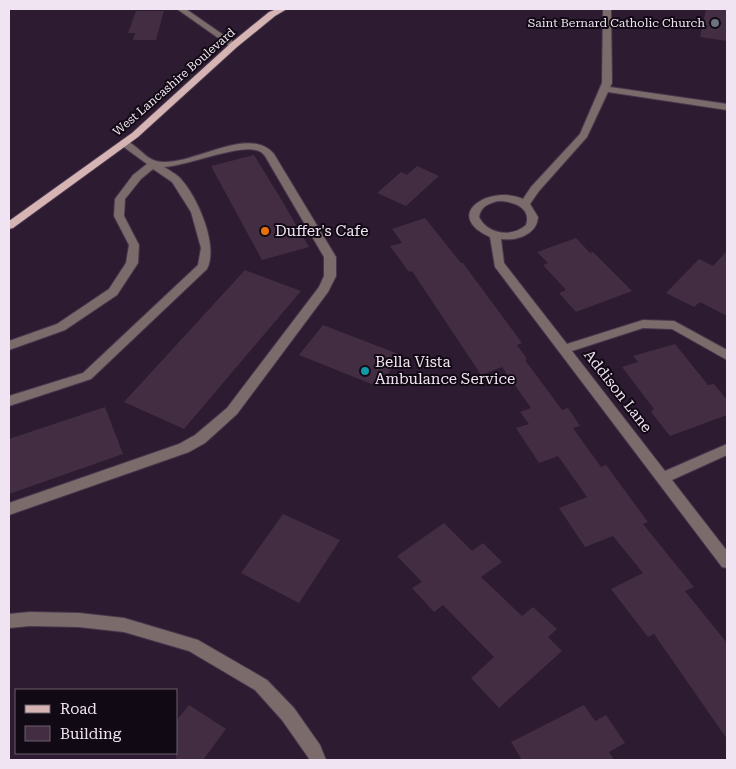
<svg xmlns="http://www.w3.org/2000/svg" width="736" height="769" font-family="'Roboto Serif',serif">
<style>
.building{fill:#432d43}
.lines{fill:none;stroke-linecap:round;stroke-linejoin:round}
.minor-casing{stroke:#48374d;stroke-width:2}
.major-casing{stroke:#48374d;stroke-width:2}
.minor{fill:#7c6b6b;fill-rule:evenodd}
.major{fill:#d7b4b4;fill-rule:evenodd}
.worship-dot{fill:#6b7280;stroke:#110913;stroke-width:2}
.food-dot{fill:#e8710a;stroke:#110913;stroke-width:2}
.culture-dot{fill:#0f9aa8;stroke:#110913;stroke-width:2}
.labels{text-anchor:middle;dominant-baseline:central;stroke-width:4;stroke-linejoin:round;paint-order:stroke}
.far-poi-label{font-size:12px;fill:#f0e4f3;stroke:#110913;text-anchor:end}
.far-street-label{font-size:12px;fill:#f0e4f3;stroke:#110913}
.poi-label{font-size:15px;fill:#f0e4f3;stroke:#110913;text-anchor:start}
.street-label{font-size:15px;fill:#f0e4f3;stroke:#110913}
</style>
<rect width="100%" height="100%" fill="#2d1b32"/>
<!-- building -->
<path class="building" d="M706,9h21v32l-27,-4z
M136,11h28l-8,29h-23l2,-7h-7z
M254,155l27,44 28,48 -47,13 -51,-94z
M417,166l22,10 -33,30 -29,-13 24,-21 6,3z
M425,218l36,45h2l59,80 -5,2 10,14 -2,1 37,50 6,-2 12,18 -7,2 28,39 5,-2 42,57 -5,2 51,63 -9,4 42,52v96l-73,-105 -6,3 -37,-48 32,-16 -30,-37 -28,11 -26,-39 28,-11 -29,-41 -19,7 -23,-35 13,-4 -9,-12 11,-4 -29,-41 -21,8 -69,-104 -3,1 -19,-26 12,-3 -10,-14z
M576,238l14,15 3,-1 39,39 -56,21 -17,-19 7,-3 -23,-25 5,-2 -11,-11z
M727,251v65l-27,-14 -6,5 -28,-14 33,-34 14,7z
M245,270l56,21 -117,138 -60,-27z
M323,325l78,30 -22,32 -80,-32z
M675,344l33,41 6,-1 13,16v15l-57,21 -19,-24 3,-3 -32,-42 16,-5 -5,-6z
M105,407l18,47 -114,40v-55z
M283,514l57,26 -41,63 -58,-30z
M444,523l28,28 11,-8 19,19 -21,15 41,39 11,-9 24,22 -9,8 14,14 -63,57 -28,-30 23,-21 -51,-52 -9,7 -22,-24 10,-6 -25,-26z
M189,705l37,24 -23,31h-27v-39z
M584,705l11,16 11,-6 19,28 -16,9 5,8h-92l-11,-18z"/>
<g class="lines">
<!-- minor casing -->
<g class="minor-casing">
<path id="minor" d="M177,9h9l52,36 -7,2z
M603,9h8l1,74 -2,4 117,17v6l-119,-18 -21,45 -48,54 -9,13 8,13c-1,18 -22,24 -37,22l3,24 63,81 76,-24 31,1 53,29v10l-55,-31 -29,-1 -71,23 93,120 62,-27v11l-55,25 55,71v17l-5,-1 -227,-300 -5,-30c-49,-22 0,-53 33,-38l8,-12 49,-53 22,-51zM498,201c14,0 34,6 28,24 -14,13 -39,9 -47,-8 2,-11 9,-13 19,-16z
M124,140c12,3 20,18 32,21 33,8 92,-38 118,-7l62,103v19l-8,16 -91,122 -32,29 -16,9 -180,63v-12l170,-59 16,-9 32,-27 92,-121 5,-11v-19l-59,-101c-2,-2 -3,-4 -6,-5 -18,-8 -72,15 -95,16 5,3 12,7 16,11 17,18 39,67 27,91l-116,110 -82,27v-10l74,-23 115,-108 3,-17 -10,-36 -19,-30 -19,-13 -12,10 -16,20 -1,17 15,29 -1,18 -21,32 -52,35 -56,20v-9l48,-17 52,-35 17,-26 3,-18 -15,-29 1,-17 18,-24 14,-11 -26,-19v-4z
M30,612l49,1 45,5 74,22 69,40 27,28 26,37 6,15h-16l-28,-40 -27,-30 -66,-39 -65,-19 -45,-5 -49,-1 -21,2v-14z"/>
</g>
<!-- major casing -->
<g class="major-casing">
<path id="major" d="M277,9h10l-12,7 -38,31 -99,90 -125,91 -4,1v-8l123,-88 99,-90 38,-31z"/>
</g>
<!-- minor -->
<use href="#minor" class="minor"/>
<!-- major -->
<use href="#major" class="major"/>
</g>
<!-- markers -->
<circle class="worship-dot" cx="715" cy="23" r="5"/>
<circle class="food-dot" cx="265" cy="231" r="5"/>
<circle class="culture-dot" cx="365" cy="371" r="5"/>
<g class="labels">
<!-- far-poi labels -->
<g class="far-poi-label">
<text x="705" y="23">Saint Bernard Catholic Church</text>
</g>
<!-- far-street labels -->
<g class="far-street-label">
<text transform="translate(174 82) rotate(-41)">West Lancashire Boulevard</text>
</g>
<!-- poi labels -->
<g class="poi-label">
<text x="275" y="231">Duffer's Cafe</text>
<text x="375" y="362">Bella Vista<tspan x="375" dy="17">Ambulance Service</tspan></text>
</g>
<!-- street labels -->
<g class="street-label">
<text transform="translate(618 391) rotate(52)">Addison Lane</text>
</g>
</g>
<!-- border -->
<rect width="736" height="769" fill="none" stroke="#f0e4f3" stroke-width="20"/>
<!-- legend -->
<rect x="15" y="689" width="162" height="65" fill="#110913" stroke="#6a616d"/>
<rect x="25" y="705" width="25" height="8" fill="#d7b4b4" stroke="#6a616d"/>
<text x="60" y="714" font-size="15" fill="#f0e4f3">Road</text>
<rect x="25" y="726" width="25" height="15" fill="#432d43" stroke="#6a616d"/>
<text x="60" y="739" font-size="15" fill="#f0e4f3">Building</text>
</svg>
